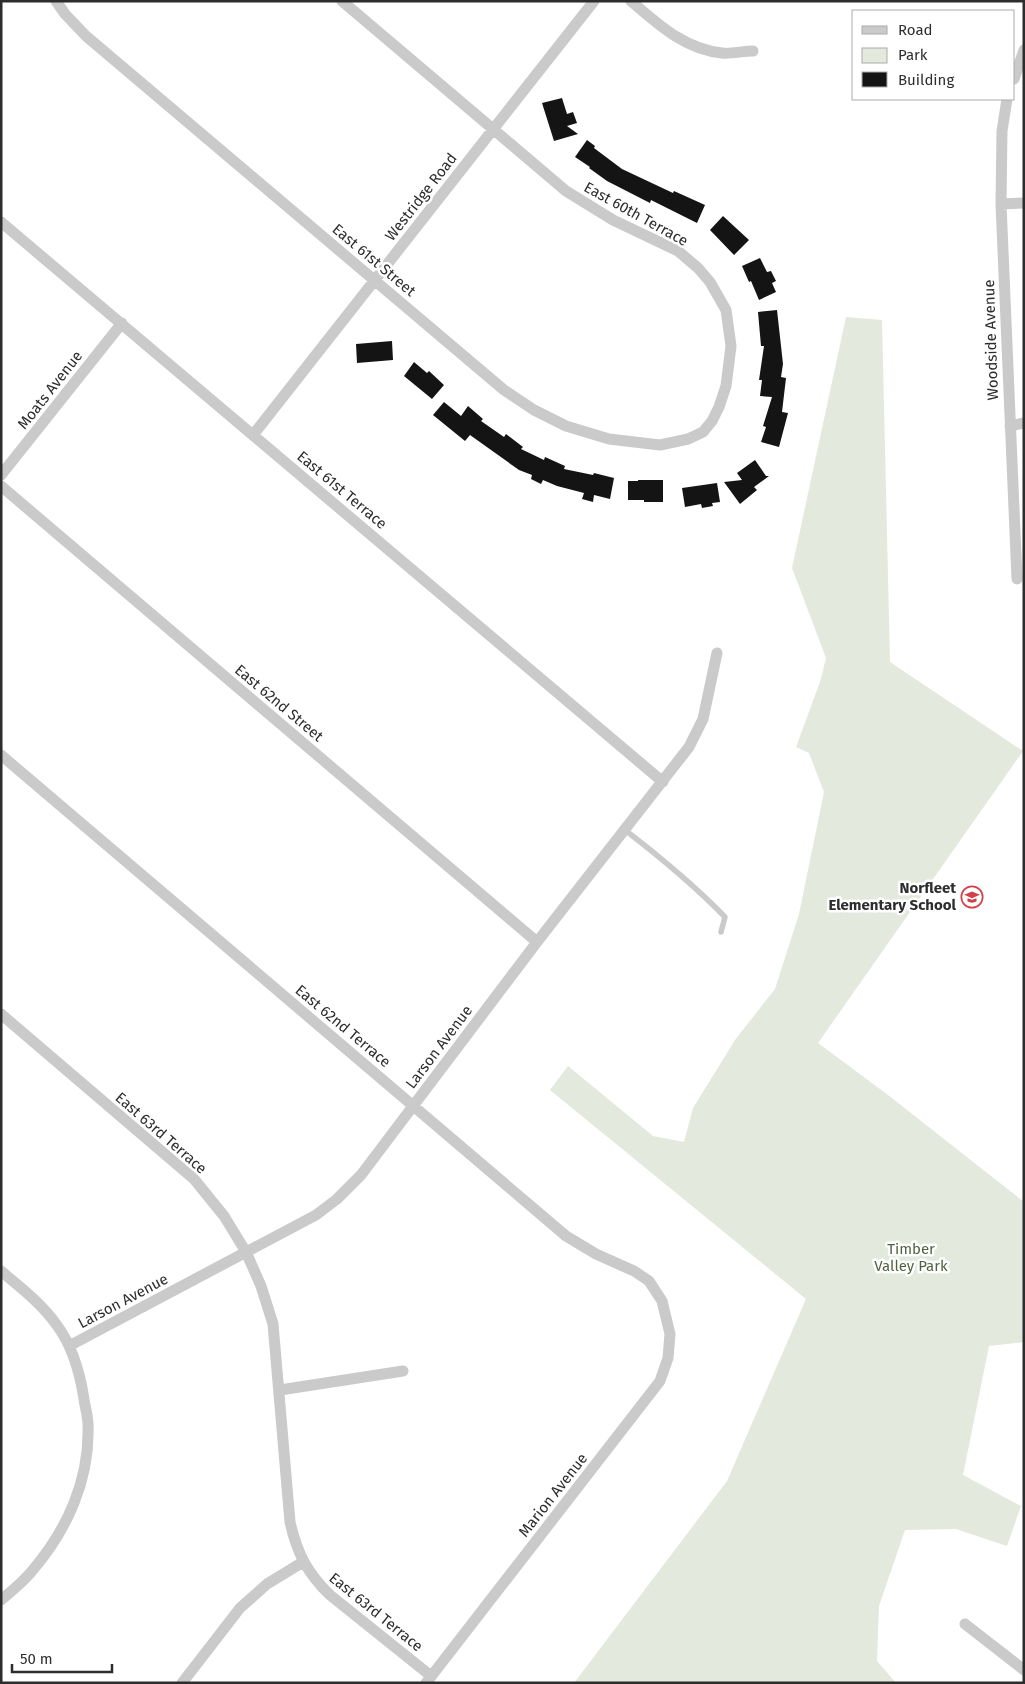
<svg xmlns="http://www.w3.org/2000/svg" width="1025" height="1684" font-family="'Fira Sans',sans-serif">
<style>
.green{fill:#e3e9dc}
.building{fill:#141414}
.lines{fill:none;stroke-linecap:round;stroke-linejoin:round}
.service{stroke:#cacaca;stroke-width:5.5}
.minor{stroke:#cacaca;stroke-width:11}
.labels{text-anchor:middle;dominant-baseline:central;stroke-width:5;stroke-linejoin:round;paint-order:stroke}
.street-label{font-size:15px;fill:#2d2d2d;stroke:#fff}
.poi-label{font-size:15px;font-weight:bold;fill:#2d2d2d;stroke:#fff;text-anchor:end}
.park-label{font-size:15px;fill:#50633f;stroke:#fff}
</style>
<rect width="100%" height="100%" fill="#fff"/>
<!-- green -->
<path class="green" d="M846,317l36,3 8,342 133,89 -205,292 70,52 136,107v140l-35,4 -26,129 58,31 -14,40 -51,-17 -51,1 -26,76 -2,55 19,22h-322l153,-202 79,-182 -256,-209 18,-24 85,70 31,6 9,-34 42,-68 40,-51 24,-75 25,-122 -15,-39 -13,-6 24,-65 6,-24 -34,-90z"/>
<!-- building -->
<path class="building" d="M562,98l5,16 6,-2 4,11 -10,3 11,8 -24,7 -12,-38z
M587,140l8,6 -1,2 28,21 51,24 1,-2 31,14 -8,18 -46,-23 -1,3 -43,-22 -18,-13 1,-1 -15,-10z
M723,216l26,24 -15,15 -24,-25z
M760,258l7,14 4,-1 5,10 -4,2 4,9 -17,8 -8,-19 -2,1 -7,-16z
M777,310l6,54 -2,13 5,1 -4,34 6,1 -9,34 -18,-5 5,-15 -3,-1 9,-29 -12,-1 2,-16h-3l5,-34h-3l-3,-34z
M392,341l1,19 -36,3 -1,-19z
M414,362l13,11 2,-2 15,14 -12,14 -28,-23z
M444,402l17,14 7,-10 15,13 -2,2 23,16 2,-3 17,13 -2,2 23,11 1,-3 20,9 -1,3 29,6 1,-2 20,5 -4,21 -16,-4 -1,7 -11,-3 2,-6 -27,-7 -14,-6 -2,4 -10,-5 1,-4 -13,-5 -49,-35 -5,6 -32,-26z
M755,460l11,16h3l-15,11 3,3 -17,14 -16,-22 18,-2 -5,-7z
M638,480h25v22h-19v-2h-16v-19h10z
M717,483l3,19 -8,1 1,3 -11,2 -1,-4 -16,3 -3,-19z"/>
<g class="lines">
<!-- service -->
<path class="service" d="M625,830c35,27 69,55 100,87l-4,15"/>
<!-- minor -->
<path class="minor" d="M56,1l9,13 21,22 418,354 30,20 32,16 43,13 51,6 28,-6 15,-7 9,-11 7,-14 7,-21 5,-40 -5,-36 -16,-28 -12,-14 -20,-17 -65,-31 -47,-29 -224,-190
M631,1c27,23 53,48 91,52 9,1 21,-2 31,-2
M1014,79l10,-29
M1007,99l-5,32 -1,73 16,375
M1001,204l23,-1
M1,222l662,560
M1010,426l14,-3
M253,435l341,-434
M1,475l121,-152
M1,486l536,456
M1,755l565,481 30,18 38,17 15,10 13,20 8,33 -2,24 -8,23 -234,302
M1,1014l193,165 30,37 22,36 15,34 12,38 17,198c7,31 17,51 40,73l101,81
M1,1271c20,17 40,32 55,53 16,21 24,49 28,75 1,8 4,17 4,26 2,55 -21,105 -56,146 -9,11 -20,20 -31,29
M69,1346l247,-131 21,-16 24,-24 176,-233 152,-195 14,-28 14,-66
M280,1390l123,-19
M965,1624l59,46
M182,1683l58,-75 27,-24 36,-22"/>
</g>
<!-- icons -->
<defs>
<g id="school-ring" transform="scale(1.125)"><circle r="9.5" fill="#fff" stroke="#d2414a" stroke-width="1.5"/><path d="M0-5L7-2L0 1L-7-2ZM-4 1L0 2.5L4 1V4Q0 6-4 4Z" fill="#d2414a"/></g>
</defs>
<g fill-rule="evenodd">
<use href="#school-ring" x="972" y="897"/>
</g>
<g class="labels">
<!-- street labels -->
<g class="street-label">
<text transform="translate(421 197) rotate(-52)">Westridge Road</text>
<text transform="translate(636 214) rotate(29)">East 60th Terrace</text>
<text transform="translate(374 260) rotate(40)">East 61st Street</text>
<text transform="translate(991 340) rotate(-92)">Woodside Avenue</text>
<text transform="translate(50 390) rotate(-52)">Moats Avenue</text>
<text transform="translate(342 490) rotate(40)">East 61st Terrace</text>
<text transform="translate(279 703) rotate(40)">East 62nd Street</text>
<text transform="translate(343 1026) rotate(40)">East 62nd Terrace</text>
<text transform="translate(439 1047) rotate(-53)">Larson Avenue</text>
<text transform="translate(161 1133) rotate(41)">East 63rd Terrace</text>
<text transform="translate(123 1301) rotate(-28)">Larson Avenue</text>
<text transform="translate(553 1495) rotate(-52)">Marion Avenue</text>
<text transform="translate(376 1612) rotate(39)">East 63rd Terrace</text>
</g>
<!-- poi labels -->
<g class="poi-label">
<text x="956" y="888">Norfleet<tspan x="956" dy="17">Elementary School</tspan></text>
</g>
<!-- park labels -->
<g class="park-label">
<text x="911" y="1249">Timber<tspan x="911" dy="17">Valley Park</tspan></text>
</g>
</g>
<!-- border -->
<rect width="1025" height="1684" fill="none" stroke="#2d2d2d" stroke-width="5"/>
<!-- legend -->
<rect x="852" y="10" width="162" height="90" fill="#ffffff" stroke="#ababab"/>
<rect x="862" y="26" width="25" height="8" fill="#cacaca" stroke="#ababab"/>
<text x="898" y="35" font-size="15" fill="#2d2d2d">Road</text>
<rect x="862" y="48" width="25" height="15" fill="#e3e9dc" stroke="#ababab"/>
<text x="898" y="60" font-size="15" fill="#2d2d2d">Park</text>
<rect x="862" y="72" width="25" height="15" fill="#141414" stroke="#ababab"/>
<text x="898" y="85" font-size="15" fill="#2d2d2d">Building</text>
<!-- scale -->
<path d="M12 1664v8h100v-8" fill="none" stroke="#2d2d2d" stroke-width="2.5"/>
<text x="20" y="1664" font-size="15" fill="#2d2d2d" stroke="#ffffff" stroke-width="4" paint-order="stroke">50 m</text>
</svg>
